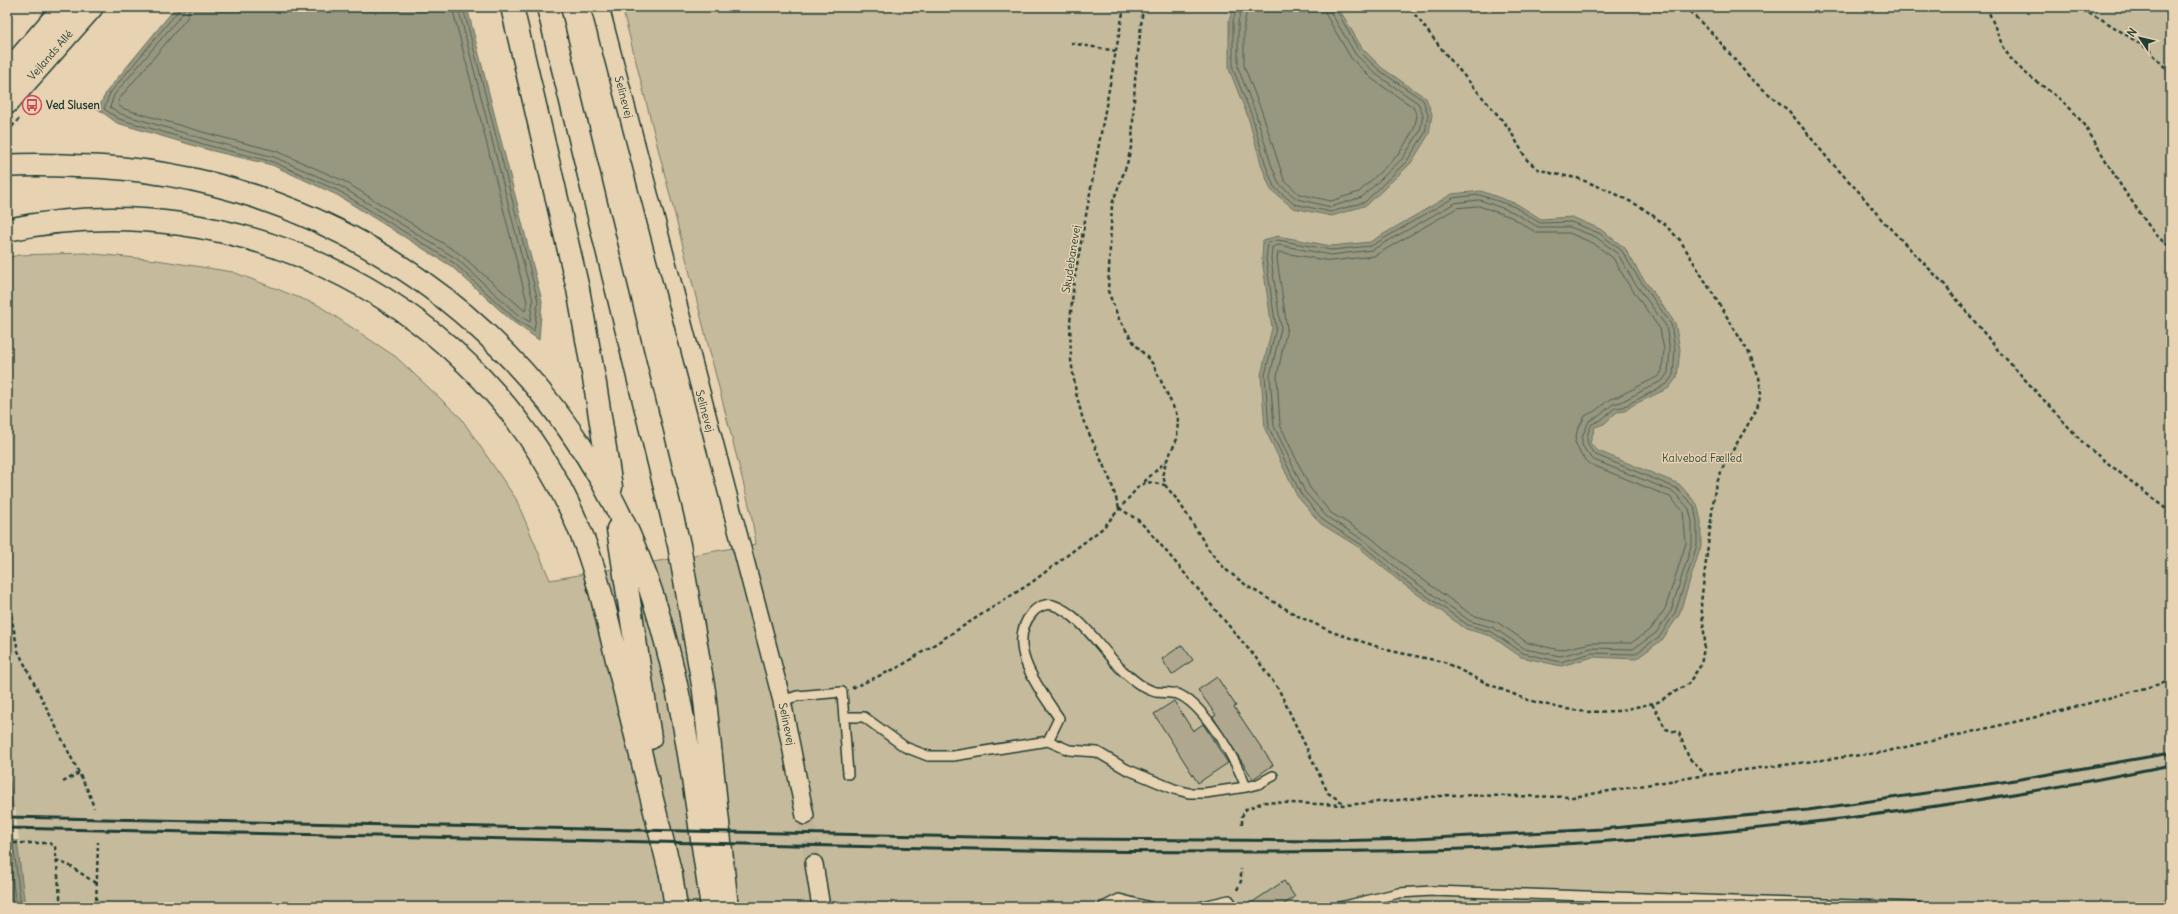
<svg xmlns="http://www.w3.org/2000/svg" width="2178" height="914" font-family="Delius,sans-serif">
<style>
.green{fill:#c6ba9c;stroke:#727c68}
.water{fill:#989780;stroke:#687362}
.pier{fill:#e7d2b1}
.lines{fill:none;stroke-linecap:round;stroke-linejoin:round}
.shore{stroke:#4f6152;stroke-width:1}
.building{fill:#b0a88e;stroke:#1f3d34}
.street-tunnel{stroke:#bfb498;stroke-width:17;stroke-dasharray:17 8;stroke-linecap:butt}
.lane-casing{stroke:#1f3d34;stroke-width:12}
.street-casing{stroke:#1f3d34;stroke-width:20}
.secondary-casing{stroke:#1f3d34;stroke-width:25}
.highway-casing{stroke:#1f3d34;stroke-width:25}
.path{stroke:#1f3d34;stroke-width:2.5;stroke-dasharray:4 3;stroke-linecap:butt}
.lane{stroke:#e7d2b1;stroke-width:9}
.street{stroke:#e7d2b1;stroke-width:17}
.secondary{stroke:#e7d2b1;stroke-width:22}
.highway{stroke:#e7d2b1;stroke-width:22}
.rail{stroke:#1f3d34;stroke-width:3}
.labels{text-anchor:middle;dominant-baseline:central;stroke-width:3;stroke-linejoin:round;paint-order:stroke}
.street-label{font-size:11px;fill:#1f3d34;stroke:#e7d2b1}
.poi-label{font-size:11px;font-weight:bold;fill:#1f3d34;stroke:#e7d2b1;text-anchor:start}
.park-label{font-size:11px;fill:#304a3e;stroke:#e7d2b1}
</style>
<rect width="100%" height="100%" fill="#e7d2b1"/>
<filter id="ink" filterUnits="userSpaceOnUse"><feTurbulence type="fractalNoise" baseFrequency=".025" numOctaves="2"/><feDisplacementMap in="SourceGraphic" scale="8" xChannelSelector="R" yChannelSelector="G"/><feConvolveMatrix kernelMatrix="1 2 1 2 8 2 1 2 1" color-interpolation-filters="sRGB"/></filter>
<g filter="url(#ink)">
<!-- green -->
<path class="green" d="M622,7h1549v900h-2164v-649l12,-3 65,-2 73,7 76,12 85,33 78,52 65,61 55,81 34,81 206,-36 -5,-31z"/>
<!-- water -->
<path class="water" d="M176,7h291l75,294 -3,39 -27,-19 -61,-55 -114,-71 -65,-30 -63,-15 -92,-27 -19,-14 9,-18z
M1234,7h104l24,41 20,20 44,30 6,16 -3,20 -18,29 -44,42 -35,11 -39,-8 -22,-18 -9,-23 -14,-50 -19,-48v-49z
M1481,191l36,13 24,15 31,-2 28,12 25,19 15,26 35,49 5,26 -3,28 -8,11 -36,17 -8,6 -8,1 -13,12 -9,3 -5,16 8,8 81,33 18,20 4,17v25l-22,69 -17,25 -26,19 -43,-2 -32,9 -40,-9 -30,-21 -25,-7 -67,-48 -39,-33 -39,-24 -24,-28 -32,-67 -4,-54 11,-47 -10,-69 1,-19 15,-4 53,10 39,-4 82,-48z
M7,765l3,16 15,126h-18z"/>
<!-- pier -->
<path class="pier" d="M7,808h8l4,32h-12z"/>
<g class="lines">
<!-- shore -->
<path class="shore" d="M179,7l-1,4 -68,82 -6,16 15,10 91,27 63,16 66,29 115,72 60,55 20,13 4,-30 -75,-294
M184,7l-2,7 -68,81 -4,12 11,7 90,27 63,16 68,30 115,72 60,55 13,8 3,-21 -75,-294
M190,7l-3,11 -68,81 -1,6 6,4 89,26 63,16 68,30 116,73 65,57 2,-9 -75,-295
M1237,7l-4,14v48l19,47 14,50 8,21 20,17 37,8 34,-10 42,-41 18,-28 3,-18 -5,-15 -43,-29 -21,-20 -24,-44
M1242,7l-4,15v46l18,46 15,50 8,20 18,15 34,8 31,-10 41,-39 17,-27 3,-16 -5,-12 -41,-28 -21,-20 -25,-42 -1,-6
M1248,7l-4,16v43l18,46 22,68 15,14 32,7 28,-9 40,-38 15,-25 3,-13 -4,-9 -41,-28 -21,-21 -25,-43 -2,-8
M1480,195l35,12 25,16 31,-1 28,11 23,18 15,25 34,48 4,26 -2,25 -6,9 -44,23 -8,1 -14,12 -9,4c-7,13 -7,21 4,31l80,33 18,18 3,16v23l-22,68 -15,23 -25,18 -43,-1 -32,9 -37,-9 -31,-21 -24,-7 -67,-47 -39,-33 -38,-24 -23,-27 -32,-66 -4,-53 11,-47 -10,-69 2,-16 10,-3 53,10 40,-4 82,-48z
M1480,200l33,12 25,15h32l26,10 22,17 14,25 34,47 4,24 -2,23 -5,7 -42,22 -8,2 -14,12 -10,5 -7,16v8l5,8 7,7 80,32 15,17 3,13v22l-21,67 -15,22 -23,16 -42,-1 -31,8 -35,-7 -31,-21 -24,-7 -66,-47 -39,-33 -38,-24 -22,-25 -31,-66 -4,-50 11,-48 -10,-69 1,-12 7,-2 52,10 41,-5 83,-47z
M1479,206l32,11 26,16h32l24,10 20,15 14,24 33,47 4,21 -2,21 -3,5 -40,20 -9,3 -15,12 -10,5 -8,15 -2,11 6,13 9,9 80,33 13,14 3,32 -21,66 -14,20 -20,14h-40l-31,7 -32,-7 -31,-21 -25,-7 -64,-46 -39,-33 -38,-23 -21,-25 -30,-63 -3,-49 10,-48 -10,-69 1,-7 53,9 43,-5 83,-48z
M7,793l14,114
M7,834l9,73"/>
</g>
<!-- building -->
<path class="building" d="M1182,645l11,15 -21,15 -10,-16z
M1217,677l19,29 -2,1 39,58 -20,14 -40,-62 3,-2 -18,-25z
M1174,701l19,30 10,-7 25,39 -30,20 -44,-69z
M1284,881l11,16 -15,10h-35z"/>
<g class="lines">
<!-- street-tunnel -->
<path class="street-tunnel" d="M805,816l9,48"/>
<!-- lane casing -->
<g class="lane-casing">
<path id="lane" d="M782,701l15,-5 45,-4 6,82
M845,717h19l41,30 23,9h25l95,-15 21,9 28,2 29,17 48,20 15,4h16l41,-6 12,-3 15,-8
M1048,741l11,-23c-19,-28 -55,-72 -27,-105 5,-6 14,-10 21,-8 28,9 50,47 70,66 9,8 20,18 33,21 8,1 16,0 24,3 26,13 56,65 66,92
M1103,907l16,-8 31,8
M1199,907l30,-7 5,7
M1340,907l59,-14 33,-2 485,16"/>
</g>
<!-- street casing -->
<g class="street-casing">
<path id="street" d="M600,7l182,694 23,115
M814,864l7,43"/>
</g>
<!-- secondary casing -->
<g class="secondary-casing">
<path id="secondary" d="M512,7l66,282 17,95 16,103
M548,7l131,538 25,146 23,216
M7,73l57,-66
M7,103l85,-96
M7,166c23,-2 46,-1 69,0 249,4 474,164 564,395 43,110 54,231 72,346
M7,230c234,-50 478,75 571,296 19,44 29,92 40,138 18,70 35,141 53,211
M618,529l32,209"/>
</g>
<!-- highway casing -->
<g class="highway-casing">
<path id="highway" d="M671,875l5,32"/>
</g>
<!-- path -->
<path class="path" d="M1143,7l-8,73 -3,63 -5,21 -15,40 -4,87 11,28 15,24 19,21 25,53 -1,22 -11,23 -3,11 2,12 14,17 30,48 16,19 25,19 48,28 34,16 59,19 53,11 42,21 42,17 32,8 27,4 31,-1 40,-9 30,-18 13,-19 4,-23 -4,-39 2,-17 12,-98 8,-21 34,-58 4,-16 -2,-16 -10,-24 -69,-113 -17,-17 -22,-16 -31,-16 -33,-13 -23,-4 -16,-5 -11,-9 -19,-33 -60,-70 -39,-50
M1685,7l29,28 37,44 38,32 40,49 31,33 22,27 63,65 52,64 89,97 80,63 5,8
M1986,7c10,18 13,38 27,54 19,21 46,33 64,55 20,25 33,55 51,80 10,13 29,46 43,50
M2076,7l27,13 45,29 23,25
M1071,43l45,8
M7,132l12,-13
M1144,482l21,-20
M1119,508l-8,-26 -28,-62 -7,-27 -5,-33 -1,-37 4,-42 50,-274
M1119,508l19,12 11,11 107,127 23,32 49,103 17,11
M7,595l11,56 71,142 5,15
M852,688l47,-21 132,-84 72,-55 36,-42 8,-4 18,3
M1652,704l14,25 13,4 10,25 17,17
M63,782l16,-9
M1242,824v-8l4,-7 18,-7 82,3 104,-10 123,2 133,-22 178,-23 165,-38 122,-33
M7,843h42l6,3 6,61
M56,860l14,6 27,18
M1237,890l4,-9v-12
M96,907l2,-65"/>
<!-- lane -->
<use href="#lane" class="lane"/>
<!-- street -->
<use href="#street" class="street"/>
<!-- secondary -->
<use href="#secondary" class="secondary"/>
<!-- highway -->
<use href="#highway" class="highway"/>
<!-- rail -->
<path class="rail" d="M7,817l1068,22 253,2 88,-2 186,-10 206,-19 201,-29 162,-28
M7,828l1067,23c129,1 259,2 388,-2 237,-9 476,-36 709,-84"/>
</g>
</g>
<!-- icons -->
<defs>
<g id="bus-ring" transform="scale(1)"><circle r="9.5" fill="#e7d2b1" stroke="#d1495b" stroke-width="1.5"/><path d="M-5-6H5V4H4V6H2V4H-2V6H-4V4H-5ZM-3.5-4V0h7V-4ZM-3.5 1.2v1.5H-2V1.2ZM2 1.2v1.5H3.5V1.2Z" fill="#d1495b"/></g>
</defs>
<g fill-rule="evenodd">
<use href="#bus-ring" x="32" y="105"/>
</g>
<g class="labels">
<!-- street labels -->
<g class="street-label">
<text transform="translate(50 55) rotate(-49)">Vejlands Allé</text>
<text transform="translate(624 97) rotate(75)">Selinevej</text>
<text transform="translate(1071 259) rotate(-81)">Skydebanevej</text>
<text transform="translate(705 411) rotate(75)">Selinevej</text>
<text transform="translate(787 724) rotate(78)">Selinevej</text>
</g>
<!-- poi labels -->
<g class="poi-label">
<text x="46" y="105">Ved Slusen</text>
</g>
<!-- park labels -->
<g class="park-label">
<text x="1702" y="458">Kalvebod Fælled</text>
</g>
</g>
<!-- margin -->
<rect width="2178" height="914" fill="none" stroke="#e7d2b1" stroke-width="24"/>
<rect x="12" y="12" width="2154" height="890" fill="none" stroke="#1f3d34" stroke-width="1.5" filter="url(#ink)"/>
<!-- north arrow -->
<g transform="translate(2140 38) rotate(305)" stroke="#e7d2b1" stroke-width="3" paint-order="stroke">
<path d="M0-3L7 15L0 10L-7 15Z" fill="#1f3d34"/>
<text y="-6" font-size="11" font-weight="bold" text-anchor="middle" fill="#1f3d34">N</text>
</g>
</svg>
